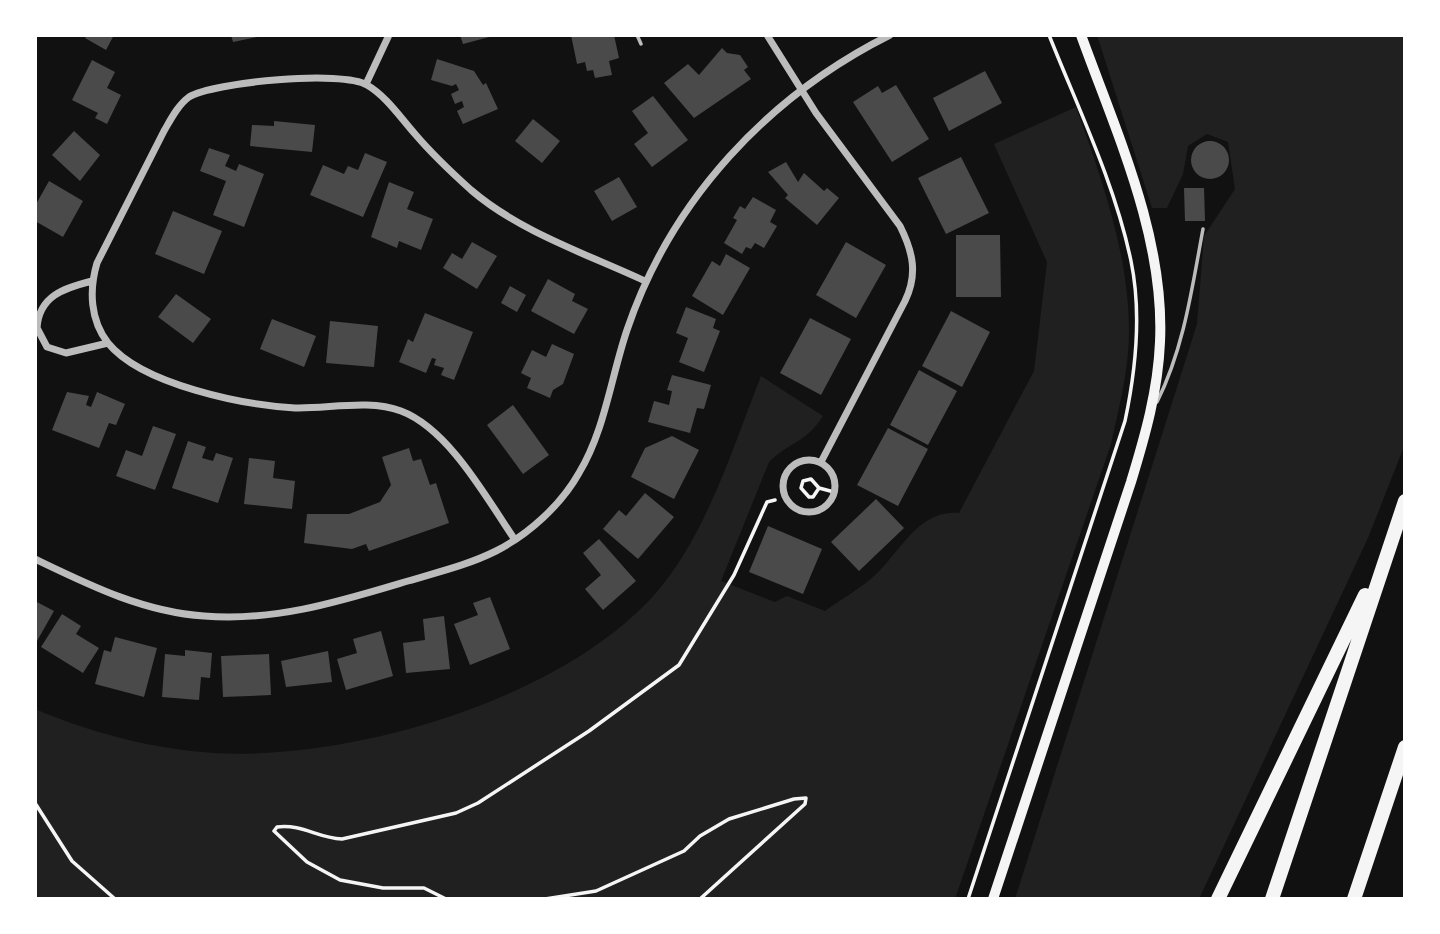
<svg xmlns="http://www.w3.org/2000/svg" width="1440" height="934" font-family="'Crimson Pro',serif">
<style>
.green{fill:#202020}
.building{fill:#4a4a4a}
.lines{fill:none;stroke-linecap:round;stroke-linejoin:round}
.path{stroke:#f5f5f5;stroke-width:3.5}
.service{stroke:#bcbcbc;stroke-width:3.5}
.minor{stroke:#bcbcbc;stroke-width:7}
.secondary{stroke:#f5f5f5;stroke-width:10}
.motorway{stroke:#f5f5f5;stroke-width:14}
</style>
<rect width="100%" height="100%" fill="#111"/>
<!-- green -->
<path class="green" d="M1097,35h308v409l-37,94 -169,361h-184l182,-575 7,-88 31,-47 -7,-47 -21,-8 -19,12 -5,28 -16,34h-15z
M1076,107c26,73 53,147 53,225 0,38 -10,75 -18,112l-156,455h-920v-190c57,24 117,40 179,44 138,8 348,-54 441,-159 51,-58 78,-147 106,-218l62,40c-18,28 -34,26 -54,46l-48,119 54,21 12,-6 38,15c16,-12 35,-22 49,-35 26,-23 44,-67 85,-63l75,-142 13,-109 -53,-118z"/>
<!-- building -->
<path class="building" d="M87,35h27l-8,15 -21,-12z
M231,35h26v2l-24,5z
M460,35h33v1l-30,8z
M571,35h43l5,23 -10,3 3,14 -17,3 -2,-8 -6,1 -2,-9 -8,2z
M722,48l5,5 13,2 8,12 -4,3 7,9 -57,39 -30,-35 24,-19 11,11z
M437,59l37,12 9,14 3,-2 12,26 -35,15 -6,-13 7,-4 -2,-6 -7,3 -4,-10 8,-4 -3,-6 -4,2 -21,-6z
M92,60l23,12 -8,16 14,7 -14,29 -12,-6 3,-5 -26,-13z
M985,71l17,32 -53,28 -16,-33z
M896,85l33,54 -37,23 -39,-60 25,-16 4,7z
M653,96l35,44 -36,27 -18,-23 14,-11 -16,-22z
M533,119l27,22 -18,22 -27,-22z
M274,121l41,4 -3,27 -62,-6 2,-21 22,1z
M74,131l26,24 -20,26 -28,-26z
M1191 160a19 19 0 1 1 38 0a19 19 0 1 1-38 0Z
M209,148l21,7 -5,11 11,5 3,-7 25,10 -20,53 -31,-12 13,-34 -26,-10z
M365,153l22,9 -24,55 -53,-22 13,-30 21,9 4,-8 10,4z
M961,157l28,56 -43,21 -28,-56z
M786,162l12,20 6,-9 20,18 3,-3 12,10 -22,27 -32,-27 3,-3 -20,-23z
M619,177l18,30 -25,14 -18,-30z
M49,181l34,20 -20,36 -28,-16v-15z
M389,182l25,10 -7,17 26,10 -12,31 -22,-9 -2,7 -26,-11z
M1184,188h20l1,33h-20z
M753,197l23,13 -6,12 7,4 -13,22 -9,-5 -4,6 -5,-2 -4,7 -18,-11 13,-23 -4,-2 7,-12 5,3z
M173,211l49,20 -18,43 -49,-20z
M956,235h44l1,62h-45z
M472,242l25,14 -20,33 -34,-21 9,-15 10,6z
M846,242l40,23 -30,53 -40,-23z
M726,254l24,14 -27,47 -31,-19 20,-35 8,5z
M548,279l27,15 -3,7 16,8 -14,25 -43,-23z
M510,286l16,9 -9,17 -16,-9z
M176,294l35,25 -18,24 -35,-26z
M686,307l30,12 -3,9 7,3 -16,41 -25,-10 9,-24 -12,-5z
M951,311l39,21 -28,55 -40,-21z
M425,313l48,19 -19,48 -13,-5 3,-7 -10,-3 2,-6 -4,-1 -6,15 -27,-11 9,-23 5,3z
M810,318l41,21 -30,56 -41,-22z
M272,319l44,17 -12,31 -44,-18z
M330,321l48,5 -4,41 -48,-4z
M552,344l22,10 -11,30 -10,6 -3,8 -23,-10 4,-10 -10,-5 11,-23 14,7z
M919,370l38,21 -29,54 -38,-20z
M672,375l39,10 -7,24 -7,-1 -7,25 -42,-11 6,-21 15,4 3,-14 -5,-1z
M67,392l22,4 -3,9 5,2 6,-15 28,12 -9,21 -7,-2 -10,25 -47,-18z
M513,405l36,50 -26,19 -36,-49z
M153,426l23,8 -21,56 -39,-14 10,-26 16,6z
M888,428l40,21 -30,57 -41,-21z
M672,436l27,14 -25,49 -43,-22 14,-29z
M188,441l18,6 -4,11 11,3 3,-8 17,5 -15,45 -46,-15z
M409,448l4,13 8,-2 9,26 6,-2 13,40 -80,28 -3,-7 -14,5 -48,-6 3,-29h42l31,-12 11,-17 -9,-28z
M249,458l26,3 -2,17 22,3 -3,28 -48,-5z
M645,493l29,24 -36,42 -35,-30 16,-19 7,6z
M876,499l28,29 -45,43 -28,-29z
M768,526l54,23 -19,45 -54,-22z
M599,539l37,42 -33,29 -18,-21 16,-14 -18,-22z
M490,597l20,52 -40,16 -16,-41 24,-9 -5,-12z
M35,601l19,10 -17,30 -2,-2z
M62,614l19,12 -5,8 23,14 -16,25 -42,-26z
M444,616l6,53 -44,4 -3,-30 22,-3 -2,-21z
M381,631l12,45 -47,14 -9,-31 20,-6 -4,-14z
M115,637l42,11 -13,49 -49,-13 9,-34 7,2z
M185,650l27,3 -2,25 -9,-1 -2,23 -37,-3 3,-43 20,2z
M328,651l4,31 -46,5 -5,-26z
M269,654l2,41 -48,2 -2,-41z"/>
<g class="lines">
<!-- path -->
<path class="path" d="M819,488l-8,-9 -8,2 -2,7 8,9h4l6,-9 15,4
M35,803l37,58 43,38
M446,899l-22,-11h-41l-43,-8 -33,-18 -33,-31 3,-4c26,-3 40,11 65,12l114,-26 22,-10 111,-72 90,-66 55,-90 33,-73 8,-2
M545,899l51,-8 88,-40 16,-15 29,-17 65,-20 12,-1 -1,6 -105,95
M968,899l157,-478c11,-52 17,-107 6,-160 -16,-77 -53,-153 -82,-226"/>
<!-- service -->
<path class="service" d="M637,35l4,9
M1157,402c27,-54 35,-114 46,-173"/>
<!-- minor -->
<path class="minor" d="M767,35l49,78 84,113c13,26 18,48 5,75l-84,161
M366,84l23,-49
M92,281c-28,7 -53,15 -55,47l10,19 19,6 42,-10
M783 486a26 26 0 1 1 52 0a26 26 0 1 1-52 0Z
M515,540c-28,-41 -66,-111 -114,-129 -32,-12 -73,-2 -106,-3 -51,-3 -153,-23 -187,-65 -18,-23 -19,-53 -11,-80l67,-132c7,-12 14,-26 25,-34 24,-15 154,-27 178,-12 19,11 33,32 48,49 17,20 36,38 56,56 49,42 116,64 174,91
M35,559c54,26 108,53 169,57 71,6 137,-15 204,-35 30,-9 60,-16 88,-30 33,-17 65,-46 83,-78 26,-43 32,-96 48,-143 44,-130 141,-234 263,-295"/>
<!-- secondary -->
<path class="secondary" d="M993,899l138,-417c14,-46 27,-91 29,-140 5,-105 -44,-210 -79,-307"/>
<!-- motorway -->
<path class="motorway" d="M1218,899l147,-304
M1272,899l133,-398
M1354,899l51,-152"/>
</g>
<!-- border -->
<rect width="1440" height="934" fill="none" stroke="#ffffff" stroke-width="74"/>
</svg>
